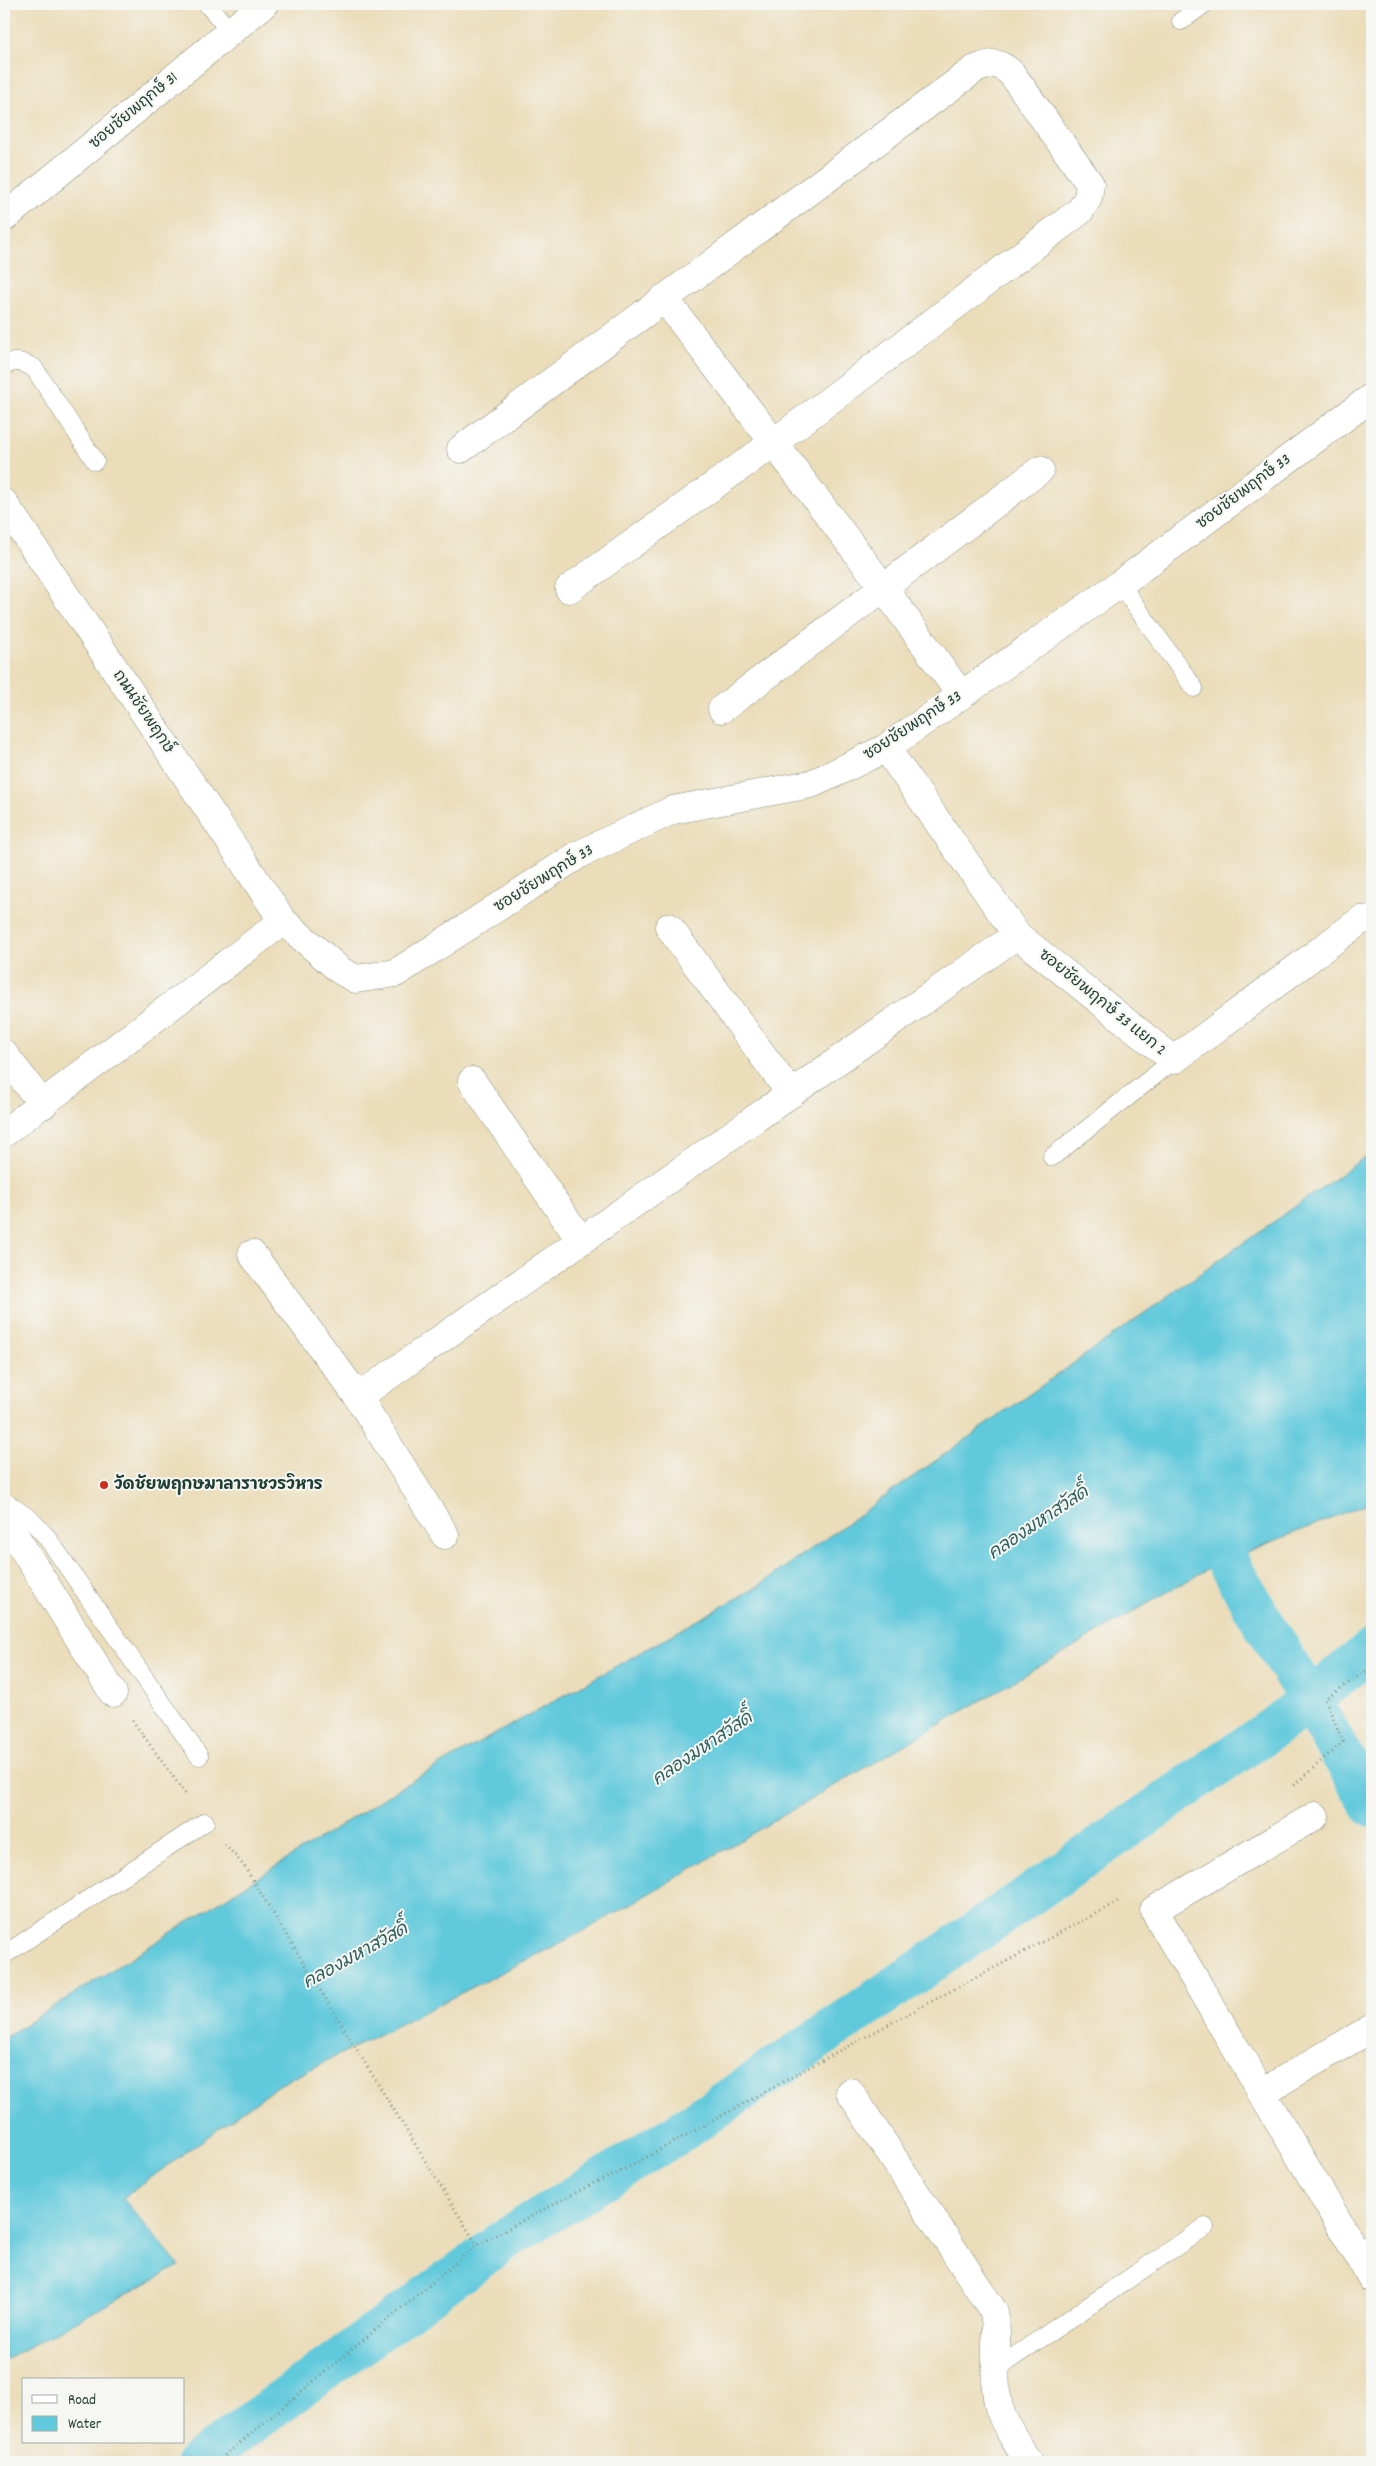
<svg xmlns="http://www.w3.org/2000/svg" width="1376" height="2466" font-family="Dekko,'Playpen Sans Thai',sans-serif">
<style>
.water{fill:#60c9dc;stroke:#408388}
.lines{fill:none;stroke-linecap:round;stroke-linejoin:round}
.canal{stroke:#60c9dc;stroke-width:42}
.service-casing{stroke:#858d77;stroke-width:19}
.minor-casing{stroke:#858d77;stroke-width:29}
.tertiary-casing{stroke:#858d77;stroke-width:29}
.path{stroke:#858d77;stroke-width:3;stroke-dasharray:1 4;stroke-linecap:butt}
.service{stroke:#fff;stroke-width:18}
.minor{stroke:#fff;stroke-width:28}
.tertiary{stroke:#fff;stroke-width:28}
.poi-dot{fill:#c8321e;stroke:#f6f6f2;stroke-width:2}
.labels{text-anchor:middle;dominant-baseline:central;stroke-width:4;stroke-linejoin:round;paint-order:stroke}
.street-label{font-size:16px;fill:#1f3d34;stroke:#f6f6f2}
.poi-label{font-size:16px;font-weight:bold;fill:#1f3d34;stroke:#f6f6f2;text-anchor:start}
.water-label{font-size:18px;font-style:italic;fill:#2f605e;stroke:#f6f6f2}
</style>
<rect width="100%" height="100%" fill="#f6f6f2"/>
<filter id="ink" filterUnits="userSpaceOnUse"><feTurbulence type="fractalNoise" baseFrequency=".02" numOctaves="2"/><feDisplacementMap in="SourceGraphic" scale="10" xChannelSelector="R" yChannelSelector="G"/><feConvolveMatrix kernelMatrix="1 2 1 2 8 2 1 2 1" color-interpolation-filters="sRGB"/></filter>
<filter id="wash" filterUnits="userSpaceOnUse"><feTurbulence type="fractalNoise" baseFrequency=".0096" numOctaves="4" result="noise"/><feDisplacementMap in="SourceGraphic" scale="20" xChannelSelector="R" yChannelSelector="G"/><feGaussianBlur stdDeviation="1.12" result="paint"/><feColorMatrix in="noise" values="0 0 0 0 0 0 0 0 0 0 0 0 0 0 0 0 0 1.4 0 .05"/><feComposite in="paint" operator="in"/></filter>
<g filter="url(#wash)">
<rect width="100%" height="100%" fill="#ebddba"/>
<!-- water -->
<path class="water" d="M1372,1152v350l-156,62 -630,366 -307,155 -156,113 56,68 -175,94v-322l402,-254 351,-197z"/>
<g class="lines">
<!-- canal -->
<path class="canal" d="M1196,1509l176,297
M197,2462l312,-225 173,-106 243,-164 355,-244 92,-73"/>
</g>
</g>
<g filter="url(#ink)">
<g class="lines">
<!-- service casing -->
<g class="service-casing">
<path id="service" d="M207,4l23,27
M1181,21l23,-17
M4,366c11,-7 19,-4 30,2l61,93
M1120,584l74,104
M1052,1157l122,-97
M4,1501l26,18 16,17 153,220
M4,1955l201,-133
M996,2369l209,-142"/>
</g>
<!-- minor casing -->
<g class="minor-casing">
<path id="minor" d="M4,218l260,-214
M664,298l219,289 78,108
M461,449l514,-380c19,-6 21,-9 37,5l78,110 -2,14 -8,13 -308,233 -203,145
M722,709l318,-239
M886,748l131,187 157,125 187,-140 11,-1
M669,927l122,167
M4,1054l39,51
M472,1081l109,160
M4,1133l279,-212 58,50 15,8 40,-6 182,-118 95,-45 138,-26 22,-10 53,-26 234,-164 252,-187
M252,1254l106,143 659,-462
M358,1397l87,138
M4,1514l8,17 101,162
M1315,1816l-161,94 218,369
M850,2092l144,220c6,31 -3,64 5,95 5,19 20,38 29,55
M1261,2093l111,-65"/>
</g>
<!-- tertiary casing -->
<g class="tertiary-casing">
<path id="tertiary" d="M4,503l279,418"/>
</g>
<!-- path -->
<path class="path" d="M132,1720l55,76
M1294,1785l49,-43 -18,-43 47,-32
M225,1844l19,22 233,379 117,-62 20,-8 225,-124 280,-150
M217,2462l260,-217"/>
<!-- service -->
<use href="#service" class="service"/>
<!-- minor -->
<use href="#minor" class="minor"/>
<!-- tertiary -->
<use href="#tertiary" class="tertiary"/>
</g>
</g>
<!-- markers -->
<circle class="poi-dot" cx="104" cy="1485" r="5"/>
<g class="labels">
<!-- street labels -->
<g class="street-label">
<text transform="translate(134 111) rotate(-40)">ซอยชัยพฤกษ์ 31</text>
<text transform="translate(1244 492) rotate(-37)">ซอยชัยพฤกษ์ 33</text>
<text transform="translate(143 712) rotate(56)">ถนนชัยพฤกษ์</text>
<text transform="translate(913 726) rotate(-33)">ซอยชัยพฤกษ์ 33</text>
<text transform="translate(544 879) rotate(-32)">ซอยชัยพฤกษ์ 33</text>
<text transform="translate(1102 1003) rotate(39)">ซอยชัยพฤกษ์ 33 แยก 2</text>
</g>
<!-- poi labels -->
<g class="poi-label">
<text x="114" y="1485">วัดชัยพฤกษมาลาราชวรวิหาร</text>
</g>
<!-- water labels -->
<g class="water-label">
<text transform="translate(1039 1524) rotate(-34)">คลองมหาสวัสดิ์</text>
<text transform="translate(703 1750) rotate(-34)">คลองมหาสวัสดิ์</text>
<text transform="translate(356 1957) rotate(-29)">คลองมหาสวัสดิ์</text>
</g>
</g>
<!-- margin -->
<rect width="1376" height="2466" fill="none" stroke="#f6f6f2" stroke-width="20"/>
<!-- legend -->
<rect x="22" y="2378" width="162" height="65" fill="#f6f6f2" stroke="#a0aca6"/>
<rect x="32" y="2395" width="25" height="8" fill="#ffffff" stroke="#a0aca6"/>
<text x="68" y="2404" font-size="15" fill="#1f3d34">Road</text>
<rect x="32" y="2416" width="25" height="15" fill="#60c9dc" stroke="#a0aca6"/>
<text x="68" y="2428" font-size="15" fill="#1f3d34">Water</text>
</svg>
